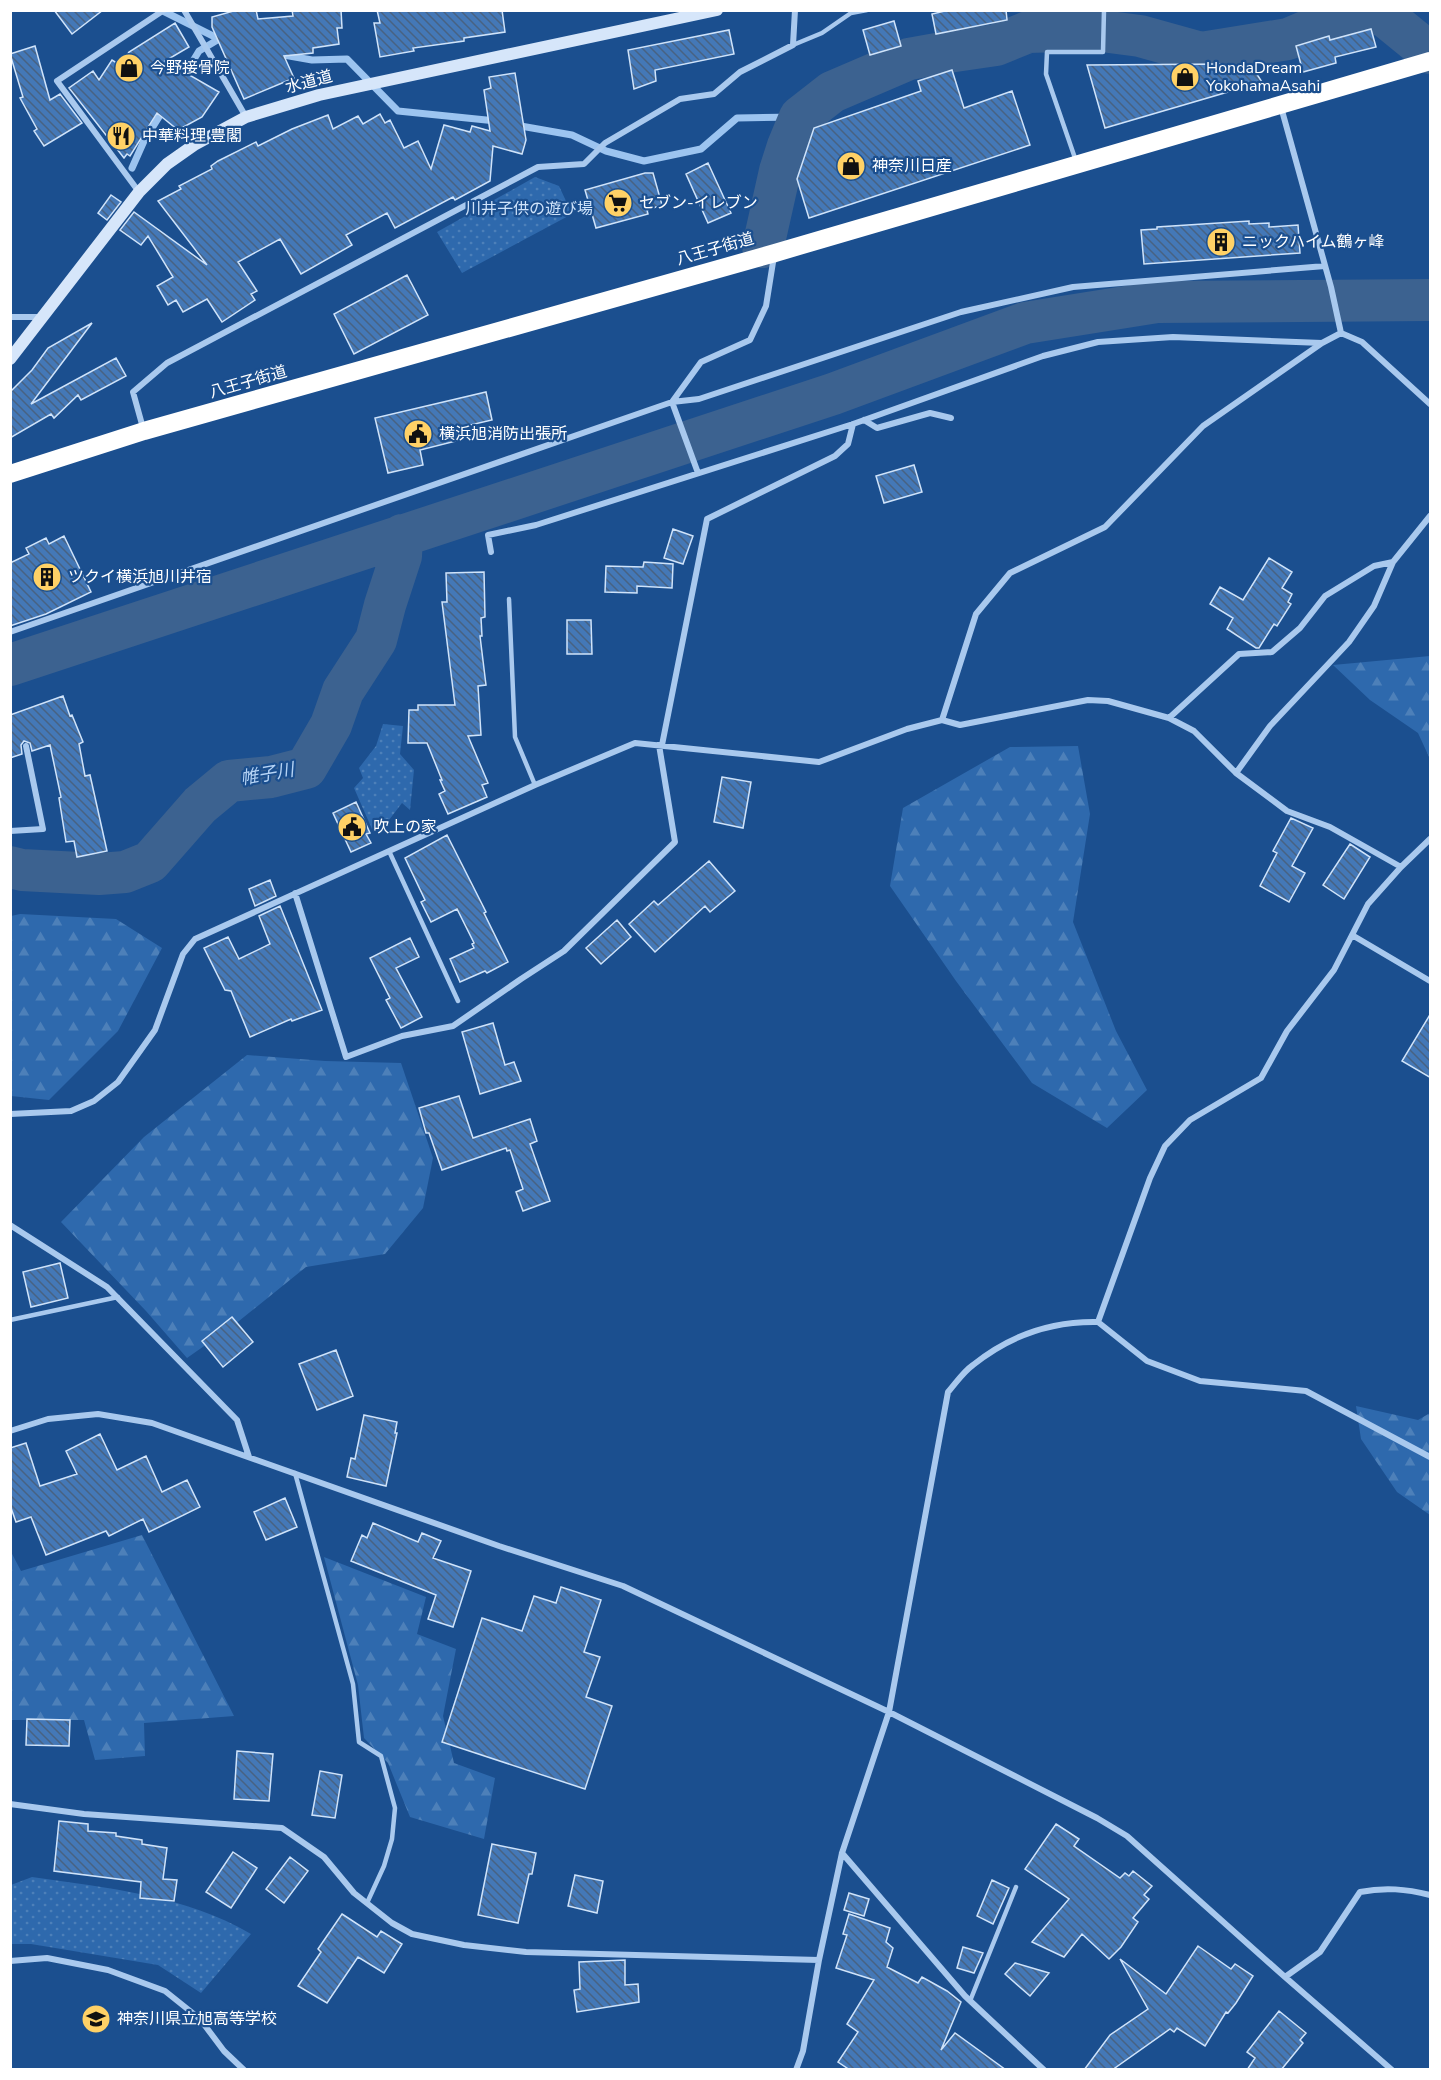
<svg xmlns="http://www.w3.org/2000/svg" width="1441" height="2080" font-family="'Nunito Sans','Noto Sans JP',sans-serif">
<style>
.green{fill:url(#green-dots)}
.forest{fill:url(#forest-firs)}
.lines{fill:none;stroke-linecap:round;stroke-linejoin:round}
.stream{stroke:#9cc4f0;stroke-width:7}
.river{stroke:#3c6290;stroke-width:42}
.building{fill:url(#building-back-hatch);stroke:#cfe3fa;stroke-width:1.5}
.lane{stroke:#a9c9ee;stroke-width:4.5}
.street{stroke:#a9c9ee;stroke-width:6}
.secondary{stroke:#d6e6fa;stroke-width:12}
.highway{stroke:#fff;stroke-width:18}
.labels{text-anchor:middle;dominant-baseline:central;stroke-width:4.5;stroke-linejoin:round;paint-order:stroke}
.poi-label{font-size:16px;fill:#fff;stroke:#1b4f8f;text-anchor:start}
.street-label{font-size:16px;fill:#fff;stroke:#1b4f8f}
.park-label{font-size:16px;fill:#cfe3fa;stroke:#1b4f8f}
.water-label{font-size:18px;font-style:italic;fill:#b5d3f5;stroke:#1b4f8f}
</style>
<defs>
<pattern id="green-dots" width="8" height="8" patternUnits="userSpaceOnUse" patternTransform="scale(1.5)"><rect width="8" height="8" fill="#2e69ad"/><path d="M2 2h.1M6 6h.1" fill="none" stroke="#4d80b9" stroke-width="1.8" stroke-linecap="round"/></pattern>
<pattern id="forest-firs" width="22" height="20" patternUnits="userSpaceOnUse" patternTransform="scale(1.5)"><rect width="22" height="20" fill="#2e69ad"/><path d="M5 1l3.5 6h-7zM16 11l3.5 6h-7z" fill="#4d80b9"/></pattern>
<pattern id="building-back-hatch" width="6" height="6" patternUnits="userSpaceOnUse" patternTransform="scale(1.5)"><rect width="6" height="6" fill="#4478b7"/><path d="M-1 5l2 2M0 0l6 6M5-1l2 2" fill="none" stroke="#486282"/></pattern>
</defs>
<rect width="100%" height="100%" fill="#1b4f8f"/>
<!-- green -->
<path class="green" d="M535,177l24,9 13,28 -110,59 -25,-41z
M383,724l20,2 -3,28 14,16 -4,40 -8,-7 -13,17 -17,9 -18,-41 9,-10 -4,-10 17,-22z
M32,1877c75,11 153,18 219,57l-50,59 -43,-28 -127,-21h-20v-59z"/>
<!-- forest -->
<path class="forest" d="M1430,656v103l-12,-26 -48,-33 -37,-35z
M1078,746l12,68 -17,108 43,109 31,59 -40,38 -75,-45 -76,-102 -66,-95 13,-78 107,-61z
M20,914l96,5 46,29 -44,83 -69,69 -38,-4v-180z
M247,1055l78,6 76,2 32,95 -10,50 -38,46 -79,13 -72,58 -47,33 -41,-47 -85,-89 83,-85z
M1356,1406l62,14 12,-7v102l-33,-23 -36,-53z
M142,1535l92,181 -90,7 1,33 -50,4 -11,-40h-73l-1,-170 11,21z
M324,1557l102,40 -9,37 39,15 -13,67 11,47 41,15 -11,61 -74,-22 -22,-54 -24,-25 -6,-53z"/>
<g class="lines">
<!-- stream -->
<path class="stream" d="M161,10l58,29
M278,54l34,6 35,-1 51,52 98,10
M182,79l17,-28 20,-12 7,2
M515,125l57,10 34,16 38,10 57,-12 36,-31 63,-1
M132,168l12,-27 20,-32"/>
<!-- river -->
<path class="river" d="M1372,10l15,8 43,35
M763,247l17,-76 8,-25 12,-29 32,-25 77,-33 39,-7 48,-7 32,-13 66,-2 46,6 61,17 87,-14 69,-29
M10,665l823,-271 192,-71 132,-21 273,-2
M10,867l12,3 77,4 26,-2 25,-10 50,-57 29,-24 42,-4 35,-9 25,-43 12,-34 33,-51 9,-35 16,-49 1,-21"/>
</g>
<!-- building -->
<path class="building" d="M54,10h49l-31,24z
M237,10h19l2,9 35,-3 -1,-6h49l1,18h-5l2,16 -26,4v5l-29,3 10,22 -50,21 -32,-72v-10z
M377,10h125l3,22 -41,6v3l-51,7 1,3 -34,6 -6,-34h6z
M949,10h57l1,10 -71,14 -4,-20z
M894,21l7,25 -31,9 -7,-25z
M175,23l14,24 -24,14 54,31 -17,25 -24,13 -21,-17 -27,43 -3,-2 -3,4 -55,-70 24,-17 6,9 13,-20 8,5 9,-13z
M1371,29l5,18 -41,10 1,6 -33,9 -7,-26 33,-10 1,4z
M729,30l5,24 -79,16 1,11 -22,8 -6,-39z
M35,46l15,54 10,-6 22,29 -38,23 -10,-15 3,-2 -17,-31 3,-1 -13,-43z
M1224,64l2,8 25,-7 11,17 -157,46 -18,-63z
M952,70l12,38 48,-17 18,54 -221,73 -12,-39 17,-51 107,-37 -3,-10z
M515,73l11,67 -4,14 -29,-8 -3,35 -35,19 -2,-3 -58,31 -8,-15 -41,22 6,10 -51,29 -21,-35 -42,23 19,29 -6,3 4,6 -33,22 -15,-23 -24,13 -7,-12 -8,5 -11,-19 16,-9 -25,-41 -7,9 -21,-15 14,-18 73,53 -49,-64 23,-12 -2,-3 33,-17 -1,-3 7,-5 38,-19 2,4 34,-17 36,-14 5,14 25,-13 5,8 17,-10 5,9 5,-3 14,28 14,-7 13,28 13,-44 26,7 2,-6 18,5 -6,-41 7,-2 -2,-11z
M708,163l23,50 -23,10 -22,-49z
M645,173h8l9,32 -15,5 1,4 -52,14 -11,-38z
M111,195l10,7 -14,18 -9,-7z
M1249,221v3l20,-1v4l29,-2 2,28 -156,11 -3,-34 16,-1v-2z
M407,275l21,40 -74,39 -20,-40z
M92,323l-61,81 85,-46 10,18 -45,24 -3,-5 -24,23 -3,-4 -41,24v-46l22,-22 16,-22z
M486,392l6,28 -35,8 3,12 -40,10 3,15 -35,8 -13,-55z
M914,465l8,27 -38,11 -8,-27z
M673,529l20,7 -10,28 -19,-6z
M64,536l27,56 -45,22 -36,12v-63l19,-9 -3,-6 20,-10 3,6z
M1269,558l23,14 -10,16 10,6 -4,8 3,2 -14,22 -3,-2 -15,24h-3l-29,-19 6,-11 -23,-14 10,-17 23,13z
M644,562l29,2 -1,24 -35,-2v7l-32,-1 1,-26 37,1z
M484,572l1,45 -4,1 1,18h-2l6,49 -8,1 3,49 -13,1 20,47 -6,2 5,12 -39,17 -9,-20 6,-3 -5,-11h2l-15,-37h-19l1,-33h9v-5h37l-13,-103h5l-1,-29z
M567,620h24l1,34h-25z
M63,696l7,20 2,-1 11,27 -4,2 6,32 5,-1 17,76 -30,6 -3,-16 -8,1 -7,-44 2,-1 -11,-52 -18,6 -2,-8 -6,-2 -3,4 1,9 -12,4v-43z
M722,777l29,5 -8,46 -29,-6z
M356,802l14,31 -4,1 5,9 -20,9 -18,-39z
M1291,818l22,10 -21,38 13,7 -16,29 -29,-16 17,-33 -4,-2z
M447,835l39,77 -2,1 24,49 -21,11 -2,-2 -25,11 -10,-23 24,-11 -2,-4 2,-1 -17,-34 -26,13 -10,-20 4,-2 -20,-42z
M1350,844l20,13 -26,42 -21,-14z
M709,861l26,30 -25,21 -5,-6 -50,46 -26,-28 25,-23 4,4z
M270,880l6,16 -21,10 -6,-17z
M280,906l42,104 -30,11 -1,-2 -41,18 -19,-46 -6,-1 -21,-42 24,-11 11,22 31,-15 -11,-28z
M617,920l14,17 -30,27 -15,-16z
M410,938l9,19 -23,11 26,49 -21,11 -15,-28 4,-2 -20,-40z
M1431,1013v65l-29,-17z
M493,1023l12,42 9,-3 7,19 -41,13 -18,-62z
M459,1096l14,42 57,-19 7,22 -7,3 20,57 -27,10 -7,-19 7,-3 -13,-39 -3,1 -1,-3 -64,22 -13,-37h-3l-7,-25z
M60,1263l8,35 -37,9 -8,-35z
M232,1317l21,25 -30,25 -21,-26z
M336,1350l17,46 -36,14 -18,-46z
M364,1415l33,7 -2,11h2l-11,53 -39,-9 4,-19 4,1z
M100,1434l17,36 29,-14 16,36 25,-12 13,27 -51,25 -6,-13 -34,17 -3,-5 -60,24 -15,-38 -15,5 -6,-17v-57l16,-5 14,43 37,-12 -11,-23z
M285,1498l12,29 -31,13 -12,-28z
M373,1523l45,19 4,-9 19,8 -8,17 38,13 -18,56 -25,-8 8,-24 -85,-34 11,-26 5,3z
M561,1587l40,13 -17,52 16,5 -14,40 26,9 -27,83 -143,-47 40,-124 40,13 12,-35 22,7z
M27,1719l43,1 -1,26 -43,-1z
M237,1751l36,3 -4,47 -35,-2z
M320,1771l22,4 -7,43 -23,-3z
M59,1821l29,3v7l28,2v3l26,4v4l25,4 -4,31 14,1 -3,21 -34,-3 1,-16 -87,-11z
M1056,1824l23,15 -5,7 46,32 5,-5 4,3 4,-5 19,15 -8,9 5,4 -16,19 5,4 -17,25 -12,12 -27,-25 -18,23 -32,-15 37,-43 -44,-30z
M492,1844l44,9 -4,21h-3l-11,49 -40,-8z
M233,1852l24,16 -26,40 -25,-16z
M290,1857l18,14 -24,32 -18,-14z
M575,1875l28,6 -6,32 -29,-7z
M992,1880l17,8 -16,36 -16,-8z
M849,1893l20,6 -5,17 -20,-6z
M342,1914l35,23 4,-6 21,13 -18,29 -26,-16 -31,46 -29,-17 23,-34 -3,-3z
M849,1914l41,14 -4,14 7,6 -6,19 31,16 4,-6 25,14 14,11 -20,48 14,-17 51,37h-156l-12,-8 20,-30 -11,-8 27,-44 -38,-12 11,-33 -4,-1z
M1198,1946l33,23 4,-5 18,12 -17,27 -8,10 -2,-1 -21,34 -28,-18 -3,4 -4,-3 -58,41h-28l26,-35 38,-26 -28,-50 46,35z
M963,1947l20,6 -9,20 -17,-5z
M625,1960v25l13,-1 1,18 -62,10 -3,-22 6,-1 -1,-27z
M1015,1963l34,10 -19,23 -25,-22z
M1279,2011l27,22 -6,7 3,3 -22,27h-34l8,-12 -8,-6z"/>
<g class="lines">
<!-- lane -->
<path class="lane" d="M793,45l29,-12 29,-20 16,-3
M1076,161l-30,-87 1,-22h56l1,-42
M509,599l6,138 20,48
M389,851l69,150
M10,1320l108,-23
M295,1473l58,211 6,58 22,14 14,52 -3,31 -8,27 -17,37
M970,2001l46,-114"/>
<!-- street -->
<path class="street" d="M184,10l62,107
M1281,107l50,180 10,46
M139,192l-82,-111 107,-71
M10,317h30
M1341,333l21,9 68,62
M864,420l13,8 53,-15 21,5
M143,428l-10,-36 34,-29 371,-196 46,-3 21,-21 75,-44 34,-5 26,-22 53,-27 2,-35
M698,473l-26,-71 29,-40 49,-22 16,-34 8,-50
M491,552l-3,-17 48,-10 317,-101 190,-68 55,-14 75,-5 149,6
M10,632l662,-230 27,-3 262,-87 112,-25 252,-21
M1169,718l70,-64 33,-2 28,-24 25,-32 49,-30 19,-4 37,-46
M942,720l18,5 128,-25 20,1 61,17 25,13 42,42 51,38 43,16 71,40
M662,745l45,-226 128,-63 13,-12 5,-20
M1236,773l34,-47 79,-84 25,-36 19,-44
M10,831l33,-2 -17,-83
M295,893l51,164 56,-21 51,-10 68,-47 43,-28 111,-109 -16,-97
M1352,935l78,46
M10,1114l61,-3 23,-10 24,-19 37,-52 28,-76 12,-15 340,-154 100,-42 184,19 88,-33 35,-9 34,-106 34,-41 95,-46 98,-101 119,-83 19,-10
M10,1225l97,62 130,133 12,37
M1098,1322l49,39 53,20 106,10 124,66
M10,1431l38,-12 50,-5 54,9 347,123 124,40 266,126 208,106 30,18 158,141 107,93
M10,1804l74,10 198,14 42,29 30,36 38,30 20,11 52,11 62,7 293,8
M842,1853l123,143 79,74
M10,1961l37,-3 61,12 57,21 35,28 24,32 20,19
M1285,1977l35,-25 40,-60c25,-5 46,-3 70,3
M796,2070l7,-19 16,-91 23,-107 47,-141 59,-320c8,-9 15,-20 25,-27 36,-29 79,-44 125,-43l52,-144 15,-32 25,-26 71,-42 26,-47 47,-61 34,-66 33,-37 29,-28"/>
<!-- secondary -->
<path class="secondary" d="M10,359l129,-167 28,-28 27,-19 52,-28 73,-22 398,-85"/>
<!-- highway -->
<path class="highway" d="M10,474l134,-43 631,-178 655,-192"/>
</g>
<!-- icons -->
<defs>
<g id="shop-disc" transform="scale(1.5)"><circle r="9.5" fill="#ffd166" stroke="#1b4f8f"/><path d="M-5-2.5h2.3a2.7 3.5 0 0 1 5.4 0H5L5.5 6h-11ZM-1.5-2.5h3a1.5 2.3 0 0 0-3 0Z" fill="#111"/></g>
<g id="restaurant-disc" transform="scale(1.5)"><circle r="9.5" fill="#ffd166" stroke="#1b4f8f"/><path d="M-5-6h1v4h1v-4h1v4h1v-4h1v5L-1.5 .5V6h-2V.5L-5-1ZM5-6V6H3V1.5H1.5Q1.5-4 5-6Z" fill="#111"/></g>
<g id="supermarket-disc" transform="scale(1.5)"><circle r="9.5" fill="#ffd166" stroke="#1b4f8f"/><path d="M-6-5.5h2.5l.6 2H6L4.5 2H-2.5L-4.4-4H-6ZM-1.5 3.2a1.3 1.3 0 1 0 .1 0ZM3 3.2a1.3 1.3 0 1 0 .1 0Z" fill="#111"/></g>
<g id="building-disc" transform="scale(1.5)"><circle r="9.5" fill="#ffd166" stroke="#1b4f8f"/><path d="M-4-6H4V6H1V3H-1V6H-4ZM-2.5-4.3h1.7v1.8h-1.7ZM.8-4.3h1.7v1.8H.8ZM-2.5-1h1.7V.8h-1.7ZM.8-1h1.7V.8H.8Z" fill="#111"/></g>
<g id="civic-disc" transform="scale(1.5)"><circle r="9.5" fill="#ffd166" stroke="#1b4f8f"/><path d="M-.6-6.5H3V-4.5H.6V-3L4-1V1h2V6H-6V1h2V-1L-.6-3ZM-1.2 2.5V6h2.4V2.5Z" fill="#111"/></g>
<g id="school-disc" transform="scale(1.5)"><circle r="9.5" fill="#ffd166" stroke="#1b4f8f"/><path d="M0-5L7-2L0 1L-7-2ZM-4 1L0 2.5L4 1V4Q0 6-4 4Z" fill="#111"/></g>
</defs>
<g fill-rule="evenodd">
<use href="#shop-disc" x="129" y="68"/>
<use href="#shop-disc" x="1185" y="77"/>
<use href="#restaurant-disc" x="121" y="136"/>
<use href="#shop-disc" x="851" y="166"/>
<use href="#supermarket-disc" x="618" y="203"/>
<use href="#building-disc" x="1221" y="242"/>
<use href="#civic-disc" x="418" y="434"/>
<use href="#building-disc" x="47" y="577"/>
<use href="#civic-disc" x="352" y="827"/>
<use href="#school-disc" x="96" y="2019"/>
</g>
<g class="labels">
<!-- poi labels -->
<g class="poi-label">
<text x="150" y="68">今野接骨院</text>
<text x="1206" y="68">HondaDream<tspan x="1206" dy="18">YokohamaAsahi</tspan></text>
<text x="142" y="136">中華料理 豊閣</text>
<text x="872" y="166">神奈川日産</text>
<text x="639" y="203">セブン-イレブン</text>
<text x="1242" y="242">ニックハイム鶴ヶ峰</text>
<text x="439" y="434">横浜旭消防出張所</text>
<text x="68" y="577">ツクイ横浜旭川井宿</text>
<text x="373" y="827">吹上の家</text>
<text x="117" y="2019">神奈川県立旭高等学校</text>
</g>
<!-- street labels -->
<g class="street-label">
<text transform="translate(309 82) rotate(-15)">水道道</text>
<text transform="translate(715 249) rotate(-16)">八王子街道</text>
<text transform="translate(248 382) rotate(-16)">八王子街道</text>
</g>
<!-- park labels -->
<g class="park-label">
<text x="529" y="209">川井子供の遊び場</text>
</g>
<!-- water labels -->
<g class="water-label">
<text transform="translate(267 774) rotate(-10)">帷子川</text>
</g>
</g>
<!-- border -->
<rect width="1441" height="2080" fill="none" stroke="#ffffff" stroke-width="24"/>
</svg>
